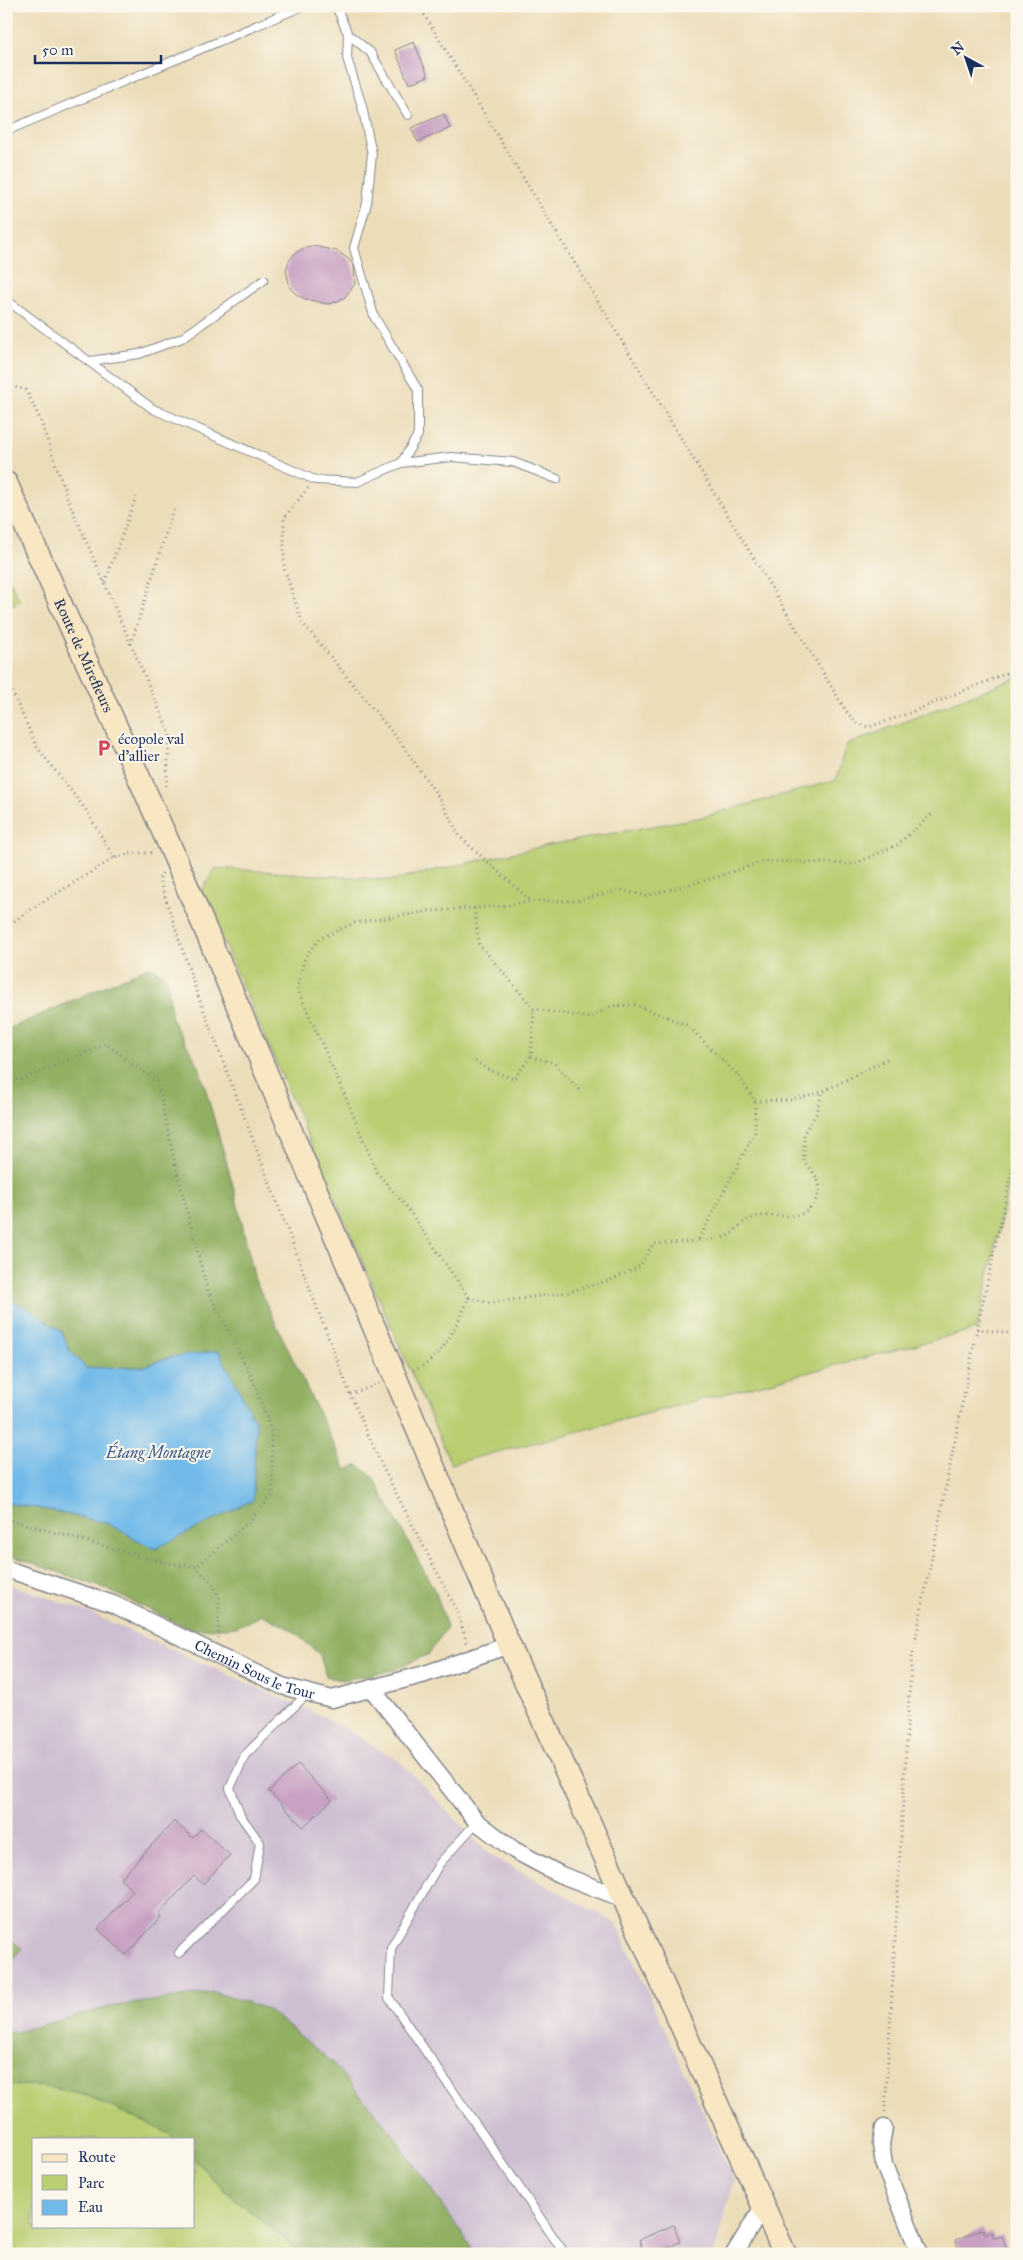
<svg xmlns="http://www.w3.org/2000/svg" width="1023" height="2260" font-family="'IM FELL Great Primer',serif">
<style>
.industrial{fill:#cdbed2}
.green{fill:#b9cd71;stroke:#6a7e68}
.forest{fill:#92b063;stroke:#567060}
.water{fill:#70b9e9;stroke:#4674a4}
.building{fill:#c8a1c3}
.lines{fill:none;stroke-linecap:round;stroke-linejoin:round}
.lane-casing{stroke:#84868c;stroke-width:10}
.street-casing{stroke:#84868c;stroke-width:19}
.secondary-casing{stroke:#84868c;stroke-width:25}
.path{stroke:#84868c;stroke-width:3;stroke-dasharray:1 4;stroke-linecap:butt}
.lane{stroke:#fff;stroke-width:8}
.street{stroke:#fff;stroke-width:16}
.secondary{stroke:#f9e7c3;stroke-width:22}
.labels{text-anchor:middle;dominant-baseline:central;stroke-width:4;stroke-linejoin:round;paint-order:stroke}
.street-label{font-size:15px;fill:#1b2f5e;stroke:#fbf7ec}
.poi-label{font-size:15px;fill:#1b2f5e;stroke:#fbf7ec;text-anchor:start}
.water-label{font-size:16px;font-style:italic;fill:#355888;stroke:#fbf7ec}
</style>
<rect width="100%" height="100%" fill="#fbf7ec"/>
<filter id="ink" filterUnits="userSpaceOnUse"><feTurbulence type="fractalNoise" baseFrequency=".02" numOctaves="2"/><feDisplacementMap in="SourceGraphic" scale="10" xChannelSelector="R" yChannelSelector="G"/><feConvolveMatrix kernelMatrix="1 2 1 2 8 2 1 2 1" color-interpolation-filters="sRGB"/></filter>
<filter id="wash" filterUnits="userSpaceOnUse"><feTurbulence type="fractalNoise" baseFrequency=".0096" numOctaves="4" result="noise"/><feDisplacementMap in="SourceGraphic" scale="20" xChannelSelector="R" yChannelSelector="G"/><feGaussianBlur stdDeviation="1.12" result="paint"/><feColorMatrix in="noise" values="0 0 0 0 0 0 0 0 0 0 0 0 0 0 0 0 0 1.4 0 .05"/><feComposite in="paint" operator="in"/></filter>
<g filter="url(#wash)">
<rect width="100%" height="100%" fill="#ecddb9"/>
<!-- industrial -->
<path class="industrial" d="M6,1583l79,28 200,89 32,13 81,47 93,96 125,67 118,257 -20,74h-238l-86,-124 -59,-69 -64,-52 -52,-17 -106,15 -97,26 -6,-5v-61l16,-19 -16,-11z"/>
<!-- green -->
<path class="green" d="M6,574l14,27 -14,7z
M1017,677v470l-40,182 -526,135 -250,-573 15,-23 176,12 151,-34 159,-29 134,-37 10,-35z
M31,2085l50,8 87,40 6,6h-140v87h160v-67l27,28 81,67h-296v-168z"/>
<!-- forest -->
<path class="forest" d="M150,966l17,11 5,43 27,46 35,123 21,91 91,190 12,-5 15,12 63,116 11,34 -18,27 -35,16 -50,10 -18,-3 -6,-22 -28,-25 -29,-15 -27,12 -44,3 -91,-43 -95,-33v-51l42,7 58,13 49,26 16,-192 -29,10 -56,1 -16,-17 -9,-20 -35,-24 -20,-8v-269z
M6,1937l16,11 -16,19z
M214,1992l53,17 64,52 59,69 86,124h-174l-81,-67 -27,-28v-20h-20l-6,-6 -87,-40 -50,-8 -25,1v-58l6,5 97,-26z"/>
<!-- water -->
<path class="water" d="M6,1299l20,8 35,24 9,20 16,17 56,-1 29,-10 48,-6 37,72 -3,77 -98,49 -49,-26 -58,-13 -42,-7z"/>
<g id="blocks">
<!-- building -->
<path class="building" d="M414,42l14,34 -19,8 -14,-34z
M444,114l6,14 -32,14 -7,-14z
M314,246l23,5 13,9 4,7 1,17 -10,13 -7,4 -10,3 -23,-5 -8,-4 -7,-7 -4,-18 3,-9 5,-7 8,-5z
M298,1764l34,36 -29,27 -34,-36z
M174,1821l19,17 8,-9 29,26 -27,29 -9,-8 -36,38 3,3 -35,38 -28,-26 35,-38 -13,-12z
M673,2225l7,17 -28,12h-7l-6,-14z
M983,2229l2,5 7,-2 2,6 8,-2 5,13 -14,5h-32l-6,-14z"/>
</g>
</g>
<g filter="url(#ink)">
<use href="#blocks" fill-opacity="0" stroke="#84868c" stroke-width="1"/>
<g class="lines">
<!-- lane casing -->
<g class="lane-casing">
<path id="lane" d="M336,6l12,28 -1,24 15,48 10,48 -5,49 -13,45 20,68 44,74v45l-17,28
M348,34l22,18 38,63
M6,131l297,-125
M9,302l144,107 162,71 42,2 44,-19 50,-6 62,5 44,17
M90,361l49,-7 43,-16 82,-58
M477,1822l-38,42 -48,84 -2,50 176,256
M179,1953l75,-74 6,-36 -20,-28 -10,-27 15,-33 63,-62"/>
</g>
<!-- street casing -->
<g class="street-casing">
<g id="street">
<path id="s1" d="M6,1569l107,35 169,82 50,13 93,-25 84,-29"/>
<path d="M371,1688l106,134 37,28 45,24 65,25"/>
<path d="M884,2128l-3,16 3,21 36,89"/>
<path d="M734,2254l29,-47"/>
</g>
</g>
<!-- secondary casing -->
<g class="secondary-casing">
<g id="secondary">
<path id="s2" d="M6,483l167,370 336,792 276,609"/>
</g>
</g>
<!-- path -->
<path class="path" d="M419,6l429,708 9,9 12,4 35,-12 113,-46
M6,385l20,5 14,29 27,78 103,237 -4,55
M308,488l-24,30v50l18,54 99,121 39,56 20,38 71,64
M105,582l31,-85
M131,644l43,-136
M6,678l31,69 49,63 28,48
M162,873l-3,6 38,114 153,401 32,72 74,143 11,34
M6,927l22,-16 86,-53 20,-5h18
M531,1056l23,7 28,29
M475,1061l14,9 25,9 17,-23 3,-47
M6,1080l17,-1 83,-35 51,37 19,87 31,121 46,91 18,50 2,64 -23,27 -54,46
M755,1101l36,-1 31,-8 65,-33
M698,1240c9,-1 23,0 31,-5 7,-5 13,-13 21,-16 25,-11 54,11 68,-24 5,-13 -5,-24 -14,-33v-29l12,-19 6,-22
M469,1298l21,5 78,-11 46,-13 26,-13 13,-22 45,-3 57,-109v-31l-17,-26 -51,-50 -52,-20 -24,1 -21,12 -56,-9 -55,-65 -5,-37
M977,1329l40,5
M413,1371c32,-14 42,-44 56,-73l-61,-89 -32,-38 -23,-57 -56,-126 8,-31 14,-18 35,-16 76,-12 73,-5 28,-5h44l46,-11 25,6 71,-19 47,-16 90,3 43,-19 35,-31
M350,1394l30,-10
M6,1519l156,43 34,5 18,18 5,13 -1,40
M885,2112l26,-449 66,-334 40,-182"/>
<!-- lane -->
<use href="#lane" class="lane"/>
<!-- street -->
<use href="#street" class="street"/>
<!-- secondary -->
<use href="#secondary" class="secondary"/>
</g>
</g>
<!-- icons -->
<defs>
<g id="parking-bare" transform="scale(1.35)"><path d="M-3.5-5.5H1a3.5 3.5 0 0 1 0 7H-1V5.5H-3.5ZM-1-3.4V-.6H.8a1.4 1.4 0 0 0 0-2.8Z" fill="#d1495b" stroke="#fbf7ec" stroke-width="2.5" paint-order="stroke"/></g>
</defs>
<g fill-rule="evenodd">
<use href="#parking-bare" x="104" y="748"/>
</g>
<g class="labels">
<!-- street labels -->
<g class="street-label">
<text stroke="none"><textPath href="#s2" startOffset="189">Route de Mirefleurs</textPath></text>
<text stroke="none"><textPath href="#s1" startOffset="269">Chemin Sous le Tour</textPath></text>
</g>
<!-- poi labels -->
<g class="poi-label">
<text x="118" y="739">écopole val<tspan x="118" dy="17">d'allier</tspan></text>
</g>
<!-- water labels -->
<g class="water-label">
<text x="158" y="1452">Étang Montagne</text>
</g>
</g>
<!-- margin -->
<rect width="1023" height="2260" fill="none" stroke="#fbf7ec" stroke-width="25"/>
<!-- legend -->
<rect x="32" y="2138" width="162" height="90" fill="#fbf7ec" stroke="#a1a7b3"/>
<rect x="42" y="2154" width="25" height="8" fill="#f9e7c3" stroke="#a1a7b3"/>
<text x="78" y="2162" font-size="15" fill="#1b2f5e">Route</text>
<rect x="42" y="2175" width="25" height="15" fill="#b9cd71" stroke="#a1a7b3"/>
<text x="78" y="2188" font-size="15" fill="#1b2f5e">Parc</text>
<rect x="42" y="2200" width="25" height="15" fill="#70b9e9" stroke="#a1a7b3"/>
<text x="78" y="2212" font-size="15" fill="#1b2f5e">Eau</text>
<!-- north arrow -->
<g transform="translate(966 58) rotate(320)" stroke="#fbf7ec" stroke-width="4" paint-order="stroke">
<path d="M0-4L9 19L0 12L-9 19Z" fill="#1b2f5e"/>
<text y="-8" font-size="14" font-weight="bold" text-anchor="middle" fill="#1b2f5e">N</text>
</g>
<!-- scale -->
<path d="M35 55v8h126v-8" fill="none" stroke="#1b2f5e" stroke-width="2.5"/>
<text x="42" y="55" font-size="15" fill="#1b2f5e" stroke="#fbf7ec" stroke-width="4" paint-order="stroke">50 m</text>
</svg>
